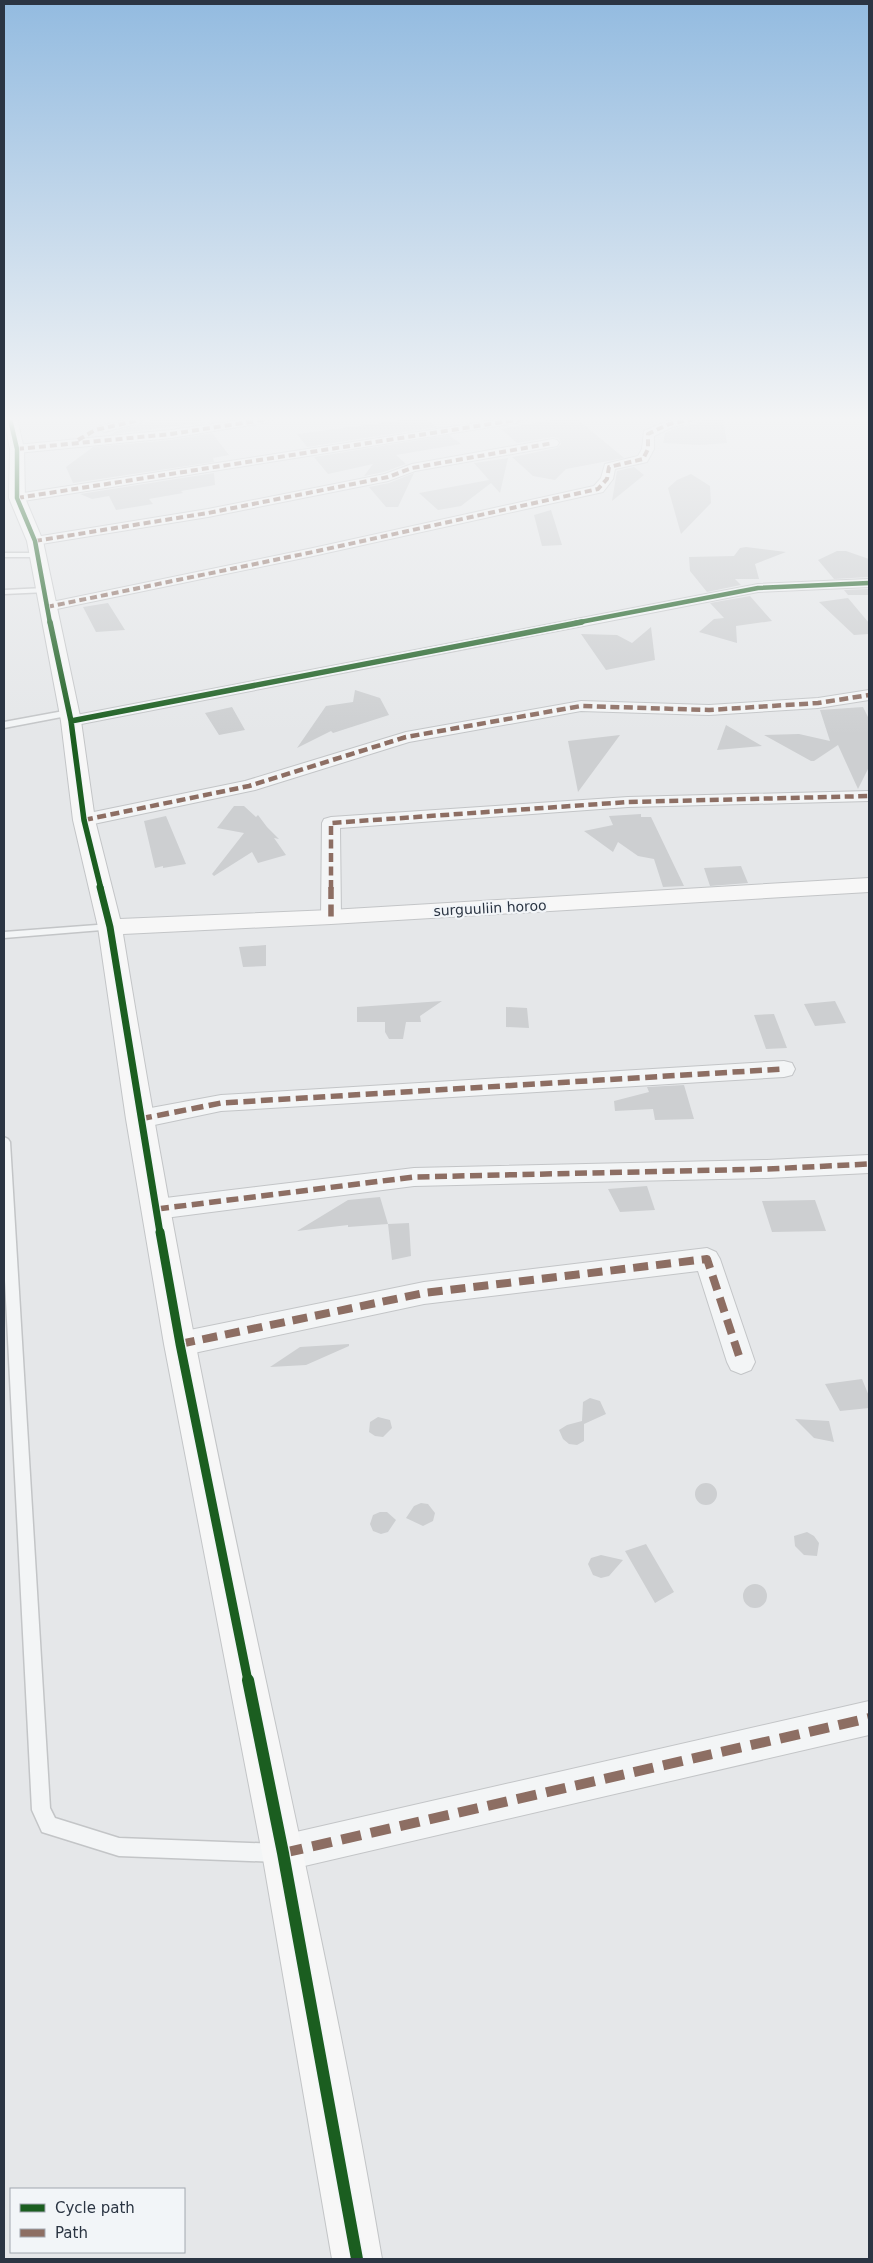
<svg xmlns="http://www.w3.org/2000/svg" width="873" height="2263" font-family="'DejaVu Sans',sans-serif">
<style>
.building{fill:#cdcfd1}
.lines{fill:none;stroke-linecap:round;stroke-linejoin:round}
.lane-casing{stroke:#c3c5c7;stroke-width:3}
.street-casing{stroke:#c3c5c7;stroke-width:2}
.secondary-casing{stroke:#c3c5c7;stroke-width:2}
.lane{fill:#f3f5f6;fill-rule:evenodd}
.street{fill:#f3f5f6;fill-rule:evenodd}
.secondary{fill:#f7f7f7;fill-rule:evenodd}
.quiet-far4{stroke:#8d6e63;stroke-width:4;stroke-dasharray:7 4;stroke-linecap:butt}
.quiet-far3{stroke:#8d6e63;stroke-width:4.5;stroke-dasharray:9 4.5;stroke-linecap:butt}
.quiet-far2{stroke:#8d6e63;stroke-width:5.5;stroke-dasharray:12 5.5;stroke-linecap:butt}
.quiet-far1{stroke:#8d6e63;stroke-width:8;stroke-dasharray:15 8;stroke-linecap:butt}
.quiet{stroke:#8d6e63;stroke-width:10;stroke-dasharray:20 10;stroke-linecap:butt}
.cycleway-far4-casing{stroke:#f2f5f8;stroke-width:6}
.cycleway-far3-casing{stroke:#f2f5f8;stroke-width:8}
.cycleway-far2-casing{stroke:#f2f5f8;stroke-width:10}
.cycleway-far1-casing{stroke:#f2f5f8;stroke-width:12}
.cycleway-casing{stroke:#f2f5f8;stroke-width:15}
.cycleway-far4{stroke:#1b5e20;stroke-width:4.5}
.cycleway-far3{stroke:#1b5e20;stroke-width:5.5}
.cycleway-far2{stroke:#1b5e20;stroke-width:7}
.cycleway-far1{stroke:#1b5e20;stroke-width:9}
.cycleway{stroke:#1b5e20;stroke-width:12}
.labels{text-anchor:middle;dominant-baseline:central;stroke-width:4.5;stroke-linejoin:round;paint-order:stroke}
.street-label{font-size:14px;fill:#2b3543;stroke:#f2f5f8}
</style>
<rect width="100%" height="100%" fill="#e5e7e9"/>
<!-- building -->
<path class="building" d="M152,419h48l4,4 -92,11 4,-3 32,-8z
M398,419h27l12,8 -130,20 -10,-13 101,-13z
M556,419h21l47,39 -58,11 -11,11 -22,-4 -21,-19 45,-9 4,-4 -2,-5 -6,-2 -36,6 -16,-14z
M702,419h21l4,24 -27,2 -37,-2 2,-10 8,-4 25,-6z
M212,433l17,22 -16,3 1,4 -141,21 -7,-16 27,-20 78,-7z
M449,435l12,9 -65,11 10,9 -22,8 -20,4 9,-12 -45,10 -14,-17z
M508,458l-8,35 -9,-10 -30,23 -23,4 -19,-17 70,-13 -15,-17z
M634,467l10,8 -32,26 5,-30z
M214,473l1,12 -34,6 2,2 -34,6 4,5 -37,6 -7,-14 -17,3 -12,-5z
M414,473l-16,34h-12l-17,-20 20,-4z
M691,474l19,12 1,17 -30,31 -13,-46 9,-8z
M551,510l11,35 -20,1 -8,-31z
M746,547l40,5 -31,12 4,15h-24l6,6 -34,7 -17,-21 -1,-14 45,-1 6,-8z
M837,551h9l23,8v18l-35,2 -16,-19z
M869,589v6h-21l-4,-5z
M750,596l22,25 -36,5 1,17 -38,-11 15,-13 10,-1 -14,-15z
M848,598l21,25v11l-15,1 -35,-33z
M108,603l17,27 -29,2 -13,-25z
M651,627l4,33 -49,10 -25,-36 36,1 15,8z
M355,690l25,8 9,17 -56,18 -2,-2 -34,17 29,-42 27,-4z
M232,707l13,23 -26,5 -14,-22z
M863,707l6,12v48l-11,22 -20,-44 -24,16h-3l-47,-26 35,-1 31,7 -10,-31z
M726,725l36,21 -45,4z
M620,735l-42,57 -10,-51z
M234,806h10l12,11 2,-2 9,12 12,12 -5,-1 12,17 -28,8 -6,-11 -38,24 -2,-2 32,-41 -27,-5z
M641,814v3h10l33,69 -21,1 -9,-28 -16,-3 -20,-14 -5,10 -29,-21 29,-6 -4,-9z
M166,816l20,48 -23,4v-2l-8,2 -11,-47z
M741,866l7,17 -38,3 -6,-18z
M266,945v21l-23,1 -4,-20z
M442,1001l-22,15 1,6h-15l-3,17h-14l-4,-7v-10h-28v-15z
M835,1001l11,22 -31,3 -11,-22z
M506,1007l21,1 2,20 -23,-1z
M774,1014l13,34 -21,1 -12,-34z
M684,1085l10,34 -39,1 -2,-11 -38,2 -1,-10 35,-9 -2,-5z
M647,1186l8,24 -35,2 -12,-23z
M380,1197l8,27 -40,3v-2l-51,6 51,-31z
M815,1200l11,31 -54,1 -10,-31z
M409,1223l2,33 -19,4 -4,-36z
M349,1344v2l-43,19 -36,2 30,-20z
M862,1379l7,17v12l-29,3 -15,-27z
M590,1398l10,3 6,13 -22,10v17l-7,4 -8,-1 -6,-5 -4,-9 8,-5 15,-4 1,-19z
M378,1417l12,3 2,8 -9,9 -8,-1 -6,-4 1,-10z
M795,1419l34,2 5,21 -20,-4z
M695 1494a11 11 0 1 1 22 0a11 11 0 1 1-22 0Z
M421,1503l7,1 7,9 -2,8 -10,5 -17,-8 8,-12z
M380,1512h7l9,8 -8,12 -7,2 -8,-3 -3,-7 3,-9z
M807,1532l7,4 5,7 -2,13 -13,-1 -9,-9 -1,-10z
M646,1544l28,48 -19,11 -30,-52z
M601,1555l22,5 -14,16 -8,2 -8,-3 -5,-11 3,-6z
M743 1596a12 12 0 1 1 24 0a12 12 0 1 1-24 0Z"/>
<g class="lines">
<!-- lane casing -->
<g class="lane-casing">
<path id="lane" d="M4,553h34l4,2 -4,2h-34z
M44,588l4,2 -1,2 -43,2v-4z
M69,710l3,1v4l-68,13v-6z
M110,924l5,3 -1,2 -110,9v-6z
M4,1137l4,2 2,3 40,666 5,10 64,20 160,6 7,2 2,7 -2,7 -7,2 -160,-6 -77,-24 -10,-22 -28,-549z"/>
</g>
<!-- street casing -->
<g class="street-casing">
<path id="street" d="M130,419h20l-2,2 -44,11 -6,-4 2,-2z
M248,419h27l-6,3 -98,16 -154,15 -6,-4 6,-4 154,-15z
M502,419h26l-6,3 -505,80 -6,-4 6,-4z
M678,419h22l-2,2 -26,6 -18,9v13l-7,13 -32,7 -2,10 -10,13 -290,64 -266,55 -7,-4 7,-4 266,-55 281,-62 7,-8 4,-14 33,-8 4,-7 2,-18 21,-9z
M553,439l4,1 2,3 -2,3 -142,25 -27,10 -180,36 -173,28 -7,-4 7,-4 173,-28 177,-35 27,-10z
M869,579v8l-111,5 -687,134 -6,-1 -2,-4 2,-4 6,-1 687,-132z
M869,690v10l-51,8 -109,7 -128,-4 -172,31 -154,48 -171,36 -7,-2 -2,-4 2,-4 7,-2 161,-33 161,-49 175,-31 128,4 109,-7z
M869,791v10l-241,6 -288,21 1,89 -3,4 -7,2 -7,-2 -3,-4 1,-94 2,-4 7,-2 297,-20z
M784,1061l8,2 3,6 -3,6 -8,2 -563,34 -81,17 -8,-3 -4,-6 4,-6 8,-3 81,-15z
M869,1155v18l-102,5 -353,8 -257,33 -9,-3 -4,-7 4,-7 9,-3 257,-31 353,-8z
M707,1248l9,4 4,7 35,103 -4,8 -10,4 -10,-4 -4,-8 -29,-91 -274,33 -244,52 -10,-4 -4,-8 4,-8 10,-4 244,-50z
M869,1701v34l-586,136 -13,-5 -5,-13 5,-13 13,-5z"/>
</g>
<!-- secondary casing -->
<g class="secondary-casing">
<path id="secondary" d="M4,419h13l7,30 1,49 18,43 38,180 14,99 25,99 211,-9 538,-32v14l-538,32 -208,10c22,136 46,272 72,407 60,307 135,610 187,918h-50l-70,-406 -98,-509 -38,-225 -28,-192 -25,-107 -12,-99 -34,-180 -18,-43 1,-49z"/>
</g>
<!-- lane -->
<use href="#lane" class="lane"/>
<!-- street -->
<use href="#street" class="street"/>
<!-- secondary -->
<use href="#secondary" class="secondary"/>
<!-- quiet-far4 -->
<path class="quiet-far4" d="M78,440l17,-10 49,-11
M17,449l154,-15 98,-15
M17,498l505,-79
M35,541l173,-28 180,-36 24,-9 141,-25
M47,607l266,-55 285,-63 9,-10 2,-12 34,-8 5,-10v-15l21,-10 25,-5"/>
<!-- quiet-far3 -->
<path class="quiet-far3" d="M84,820l165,-34 157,-49 175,-31 128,4 109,-7 51,-8
M331,889v-66l297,-21 241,-6"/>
<!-- quiet-far2 -->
<path class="quiet-far2" d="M331,887v30
M140,1119l81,-16 563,-34
M157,1209l257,-32 353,-8 102,-5"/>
<!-- quiet-far1 -->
<path class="quiet-far1" d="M180,1344l244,-51 283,-34 34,103"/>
<!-- quiet -->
<path class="quiet" d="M283,1853l586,-135"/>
<!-- cycleway-far4 casing -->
<g class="cycleway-far4-casing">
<path id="cycleway-far4" d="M10,419l7,30v49l18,43 15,82
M575,623l183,-35 111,-5"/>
</g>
<!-- cycleway-far3 casing -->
<g class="cycleway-far3-casing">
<path id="cycleway-far3" d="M50,622l21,99 13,99 17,69
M71,721l511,-99"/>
</g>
<!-- cycleway-far2 casing -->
<g class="cycleway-far2-casing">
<path id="cycleway-far2" d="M100,887l10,40 50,306"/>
</g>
<!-- cycleway-far1 casing -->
<g class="cycleway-far1-casing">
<path id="cycleway-far1" d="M160,1232l20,112 68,337"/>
</g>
<!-- cycleway casing -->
<g class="cycleway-casing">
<path id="cycleway" d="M248,1680l35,173 74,406"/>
</g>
<!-- cycleway-far4 -->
<use href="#cycleway-far4" class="cycleway-far4"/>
<!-- cycleway-far3 -->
<use href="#cycleway-far3" class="cycleway-far3"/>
<!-- cycleway-far2 -->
<use href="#cycleway-far2" class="cycleway-far2"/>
<!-- cycleway-far1 -->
<use href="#cycleway-far1" class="cycleway-far1"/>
<!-- cycleway -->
<use href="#cycleway" class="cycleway"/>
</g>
<!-- sky -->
<linearGradient id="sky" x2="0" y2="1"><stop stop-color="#93bbe0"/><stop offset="0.57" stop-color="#f3f4f5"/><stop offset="1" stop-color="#f3f4f5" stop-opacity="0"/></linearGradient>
<rect width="873" height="735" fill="url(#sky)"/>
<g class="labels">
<!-- street labels -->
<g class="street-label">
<text transform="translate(490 908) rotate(-3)">surguuliin horoo</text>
</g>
</g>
<!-- border -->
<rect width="873" height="2263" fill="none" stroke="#2b3543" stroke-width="10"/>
<!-- legend -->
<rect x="10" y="2188" width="175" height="65" fill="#f2f5f8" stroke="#a2a8b0"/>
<rect x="20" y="2204" width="25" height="8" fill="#1b5e20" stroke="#a2a8b0"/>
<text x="55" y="2213" font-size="15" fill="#2b3543">Cycle path</text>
<rect x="20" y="2229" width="25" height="8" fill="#8d6e63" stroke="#a2a8b0"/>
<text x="55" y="2238" font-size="15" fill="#2b3543">Path</text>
</svg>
